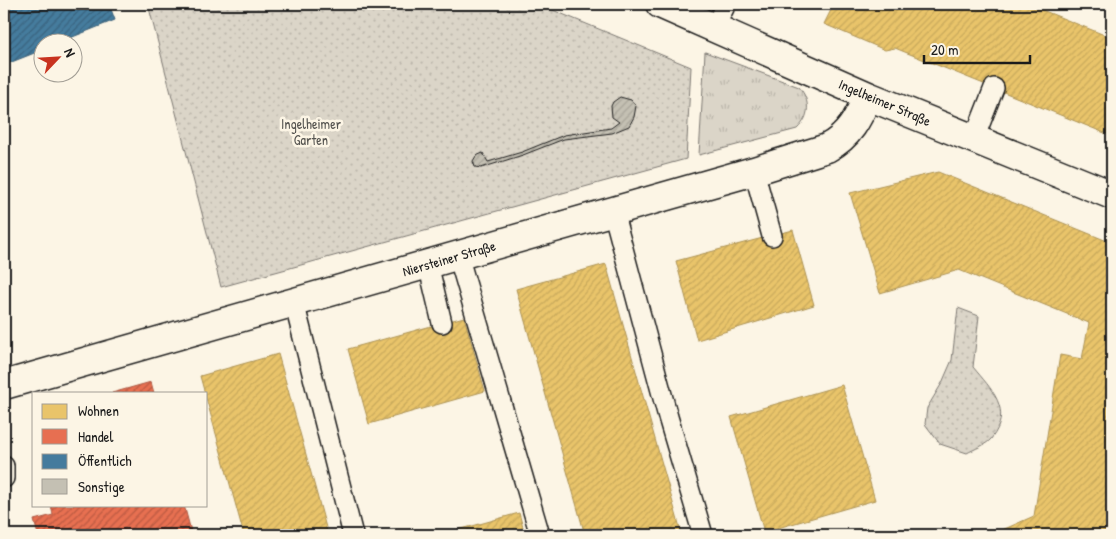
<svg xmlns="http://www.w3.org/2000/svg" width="1116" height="539" font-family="'Patrick Hand',sans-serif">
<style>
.grass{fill:url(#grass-tufts);stroke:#7c7872}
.park{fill:url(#park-dots);stroke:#7c7872}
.homes{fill:url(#homes-hatch);stroke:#ac9253}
.shops{fill:url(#shops-hatch);stroke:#aa5641}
.public{fill:url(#public-hatch);stroke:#395e76}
.building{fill:url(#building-hatch);stroke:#1c1c1c}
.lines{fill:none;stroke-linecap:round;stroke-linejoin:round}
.lane-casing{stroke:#1c1c1c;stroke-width:22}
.street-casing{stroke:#1c1c1c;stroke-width:31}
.lane{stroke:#fcf5e5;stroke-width:19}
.street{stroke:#fcf5e5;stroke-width:28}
.labels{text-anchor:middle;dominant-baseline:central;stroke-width:5;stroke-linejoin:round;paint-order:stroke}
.street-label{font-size:14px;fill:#1c1c1c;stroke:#fcf5e5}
.park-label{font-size:14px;fill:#555450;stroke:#fcf5e5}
</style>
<defs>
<pattern id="grass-tufts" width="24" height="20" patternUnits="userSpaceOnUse" patternTransform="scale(1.25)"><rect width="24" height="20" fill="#dbd5c8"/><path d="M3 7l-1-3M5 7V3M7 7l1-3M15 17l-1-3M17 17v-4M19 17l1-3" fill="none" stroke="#bbb6ab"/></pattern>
<pattern id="park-dots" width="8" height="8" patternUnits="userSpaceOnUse" patternTransform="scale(1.25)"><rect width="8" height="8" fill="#dbd5c8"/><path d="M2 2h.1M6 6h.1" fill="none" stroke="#bbb6ab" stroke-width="1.8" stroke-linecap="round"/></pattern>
<pattern id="homes-hatch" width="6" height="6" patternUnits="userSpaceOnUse" patternTransform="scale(1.25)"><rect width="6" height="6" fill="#e9c46a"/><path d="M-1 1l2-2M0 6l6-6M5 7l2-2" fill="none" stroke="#c7a85b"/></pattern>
<pattern id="shops-hatch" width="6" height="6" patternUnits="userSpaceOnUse" patternTransform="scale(1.25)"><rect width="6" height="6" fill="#e76f51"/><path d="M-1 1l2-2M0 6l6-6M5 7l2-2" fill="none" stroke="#ba5a42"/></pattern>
<pattern id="public-hatch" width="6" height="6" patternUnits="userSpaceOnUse" patternTransform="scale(1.25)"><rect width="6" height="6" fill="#457b9d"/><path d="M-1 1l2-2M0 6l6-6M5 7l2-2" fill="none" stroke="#39647f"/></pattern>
<pattern id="building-hatch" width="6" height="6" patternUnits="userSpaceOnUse" patternTransform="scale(1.25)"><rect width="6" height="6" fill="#c4c0b3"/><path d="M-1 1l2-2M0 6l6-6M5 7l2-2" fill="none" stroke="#a8a499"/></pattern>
</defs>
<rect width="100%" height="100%" fill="#fcf5e5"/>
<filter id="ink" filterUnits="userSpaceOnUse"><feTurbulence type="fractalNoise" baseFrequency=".02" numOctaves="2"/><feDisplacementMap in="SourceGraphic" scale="10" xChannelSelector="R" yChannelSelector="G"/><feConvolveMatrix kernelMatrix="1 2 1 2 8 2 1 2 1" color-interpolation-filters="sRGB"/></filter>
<g filter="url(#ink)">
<!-- grass -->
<path class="grass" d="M705,52l94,35c12,14 11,30 -2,42l-98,26z"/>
<!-- park -->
<path class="park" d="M148,4h390l153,63 -5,92 -465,128z
M958,308l21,8 -6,51c18,22 41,43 18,72 -5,6 -17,10 -24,14l-27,-9 -15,-20 2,-16 15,-25 10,-23z"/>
<!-- homes -->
<path class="homes" d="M834,4h193l85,34v98l-217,-88 -10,2 -61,-26z
M938,172l174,71v292h-121l43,-19 26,-161 22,4 7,-36 -130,-53 -79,23 -30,-100z
M793,230l21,75 -117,35 -21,-79z
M606,264l47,168 29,103h-97l-69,-246z
M464,317l21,74 -116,33 -21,-75z
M278,354l24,86 26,95h-84l-44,-159z
M842,385l33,115 -111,32 -33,-115z
M519,513l6,22h-87l20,-5z"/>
<!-- shops -->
<path class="shops" d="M151,382l3,11h-42z
M51,505h133l8,30h-154l-4,-15 19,-5z"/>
<!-- public -->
<path class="public" d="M9,4h100l6,16 -55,22h-18v8l-38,15v-59z"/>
<!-- building -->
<path class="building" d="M620,97l11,3 5,6 -2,11 -5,9 -17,7 -48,6 -41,16 -42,13 -6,-1 -2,-6 3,-5 7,-3 5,9 34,-10 42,-17 47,-7 8,-6 -7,-5 -1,-11 2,-4z"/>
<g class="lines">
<!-- lane casing -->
<g class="lane-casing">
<path id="lane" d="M715,27l11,-23
M974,139l20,-51
M754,171l18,65
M613,211l55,206 35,118
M458,255l82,280
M428,264l14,59
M294,302l59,233
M4,466v12"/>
</g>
<!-- street casing -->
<g class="street-casing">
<path id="street" d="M660,4l208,92 244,99
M4,385l750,-214 73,-23c23,-12 31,-30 41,-52"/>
</g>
<!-- lane -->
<use href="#lane" class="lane"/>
<!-- street -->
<use href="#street" class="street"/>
</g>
</g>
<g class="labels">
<!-- street labels -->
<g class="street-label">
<text transform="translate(885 102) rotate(23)">Ingelheimer Straße</text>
<text transform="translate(449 258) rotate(-16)">Niersteiner Straße</text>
</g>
<!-- park labels -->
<g class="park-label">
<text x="311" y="123">Ingelheimer<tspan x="311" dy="16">Garten</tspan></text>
</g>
</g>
<!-- margin -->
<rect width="1116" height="539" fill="none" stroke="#fcf5e5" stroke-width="20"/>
<rect x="10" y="10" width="1096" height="519" fill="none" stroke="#1c1c1c" stroke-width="2" filter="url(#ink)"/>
<!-- legend -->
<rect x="32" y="392" width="175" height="115" fill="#fcf5e5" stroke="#a29e95"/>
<rect x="42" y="404" width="25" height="15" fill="#e9c46a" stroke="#a29e95"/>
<text x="78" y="416" font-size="15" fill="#1c1c1c">Wohnen</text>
<rect x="42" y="429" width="25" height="15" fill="#e76f51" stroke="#a29e95"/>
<text x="78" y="442" font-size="15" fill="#1c1c1c">Handel</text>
<rect x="42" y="454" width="25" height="15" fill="#457b9d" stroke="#a29e95"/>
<text x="78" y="466" font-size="15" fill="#1c1c1c">Öffentlich</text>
<rect x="42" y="479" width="25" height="15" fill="#c4c0b3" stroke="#a29e95"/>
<text x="78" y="492" font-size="15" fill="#1c1c1c">Sonstige</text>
<!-- north arrow -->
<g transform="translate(58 58) rotate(65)"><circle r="24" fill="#fcf5e5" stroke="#a29e95"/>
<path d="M0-4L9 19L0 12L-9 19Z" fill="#c8321e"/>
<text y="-8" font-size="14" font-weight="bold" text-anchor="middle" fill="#1c1c1c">N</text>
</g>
<!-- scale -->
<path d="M924 55v8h106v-8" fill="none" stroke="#1c1c1c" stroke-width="2.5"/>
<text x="931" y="55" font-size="15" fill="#1c1c1c" stroke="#fcf5e5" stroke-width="4" paint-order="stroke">20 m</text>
</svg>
